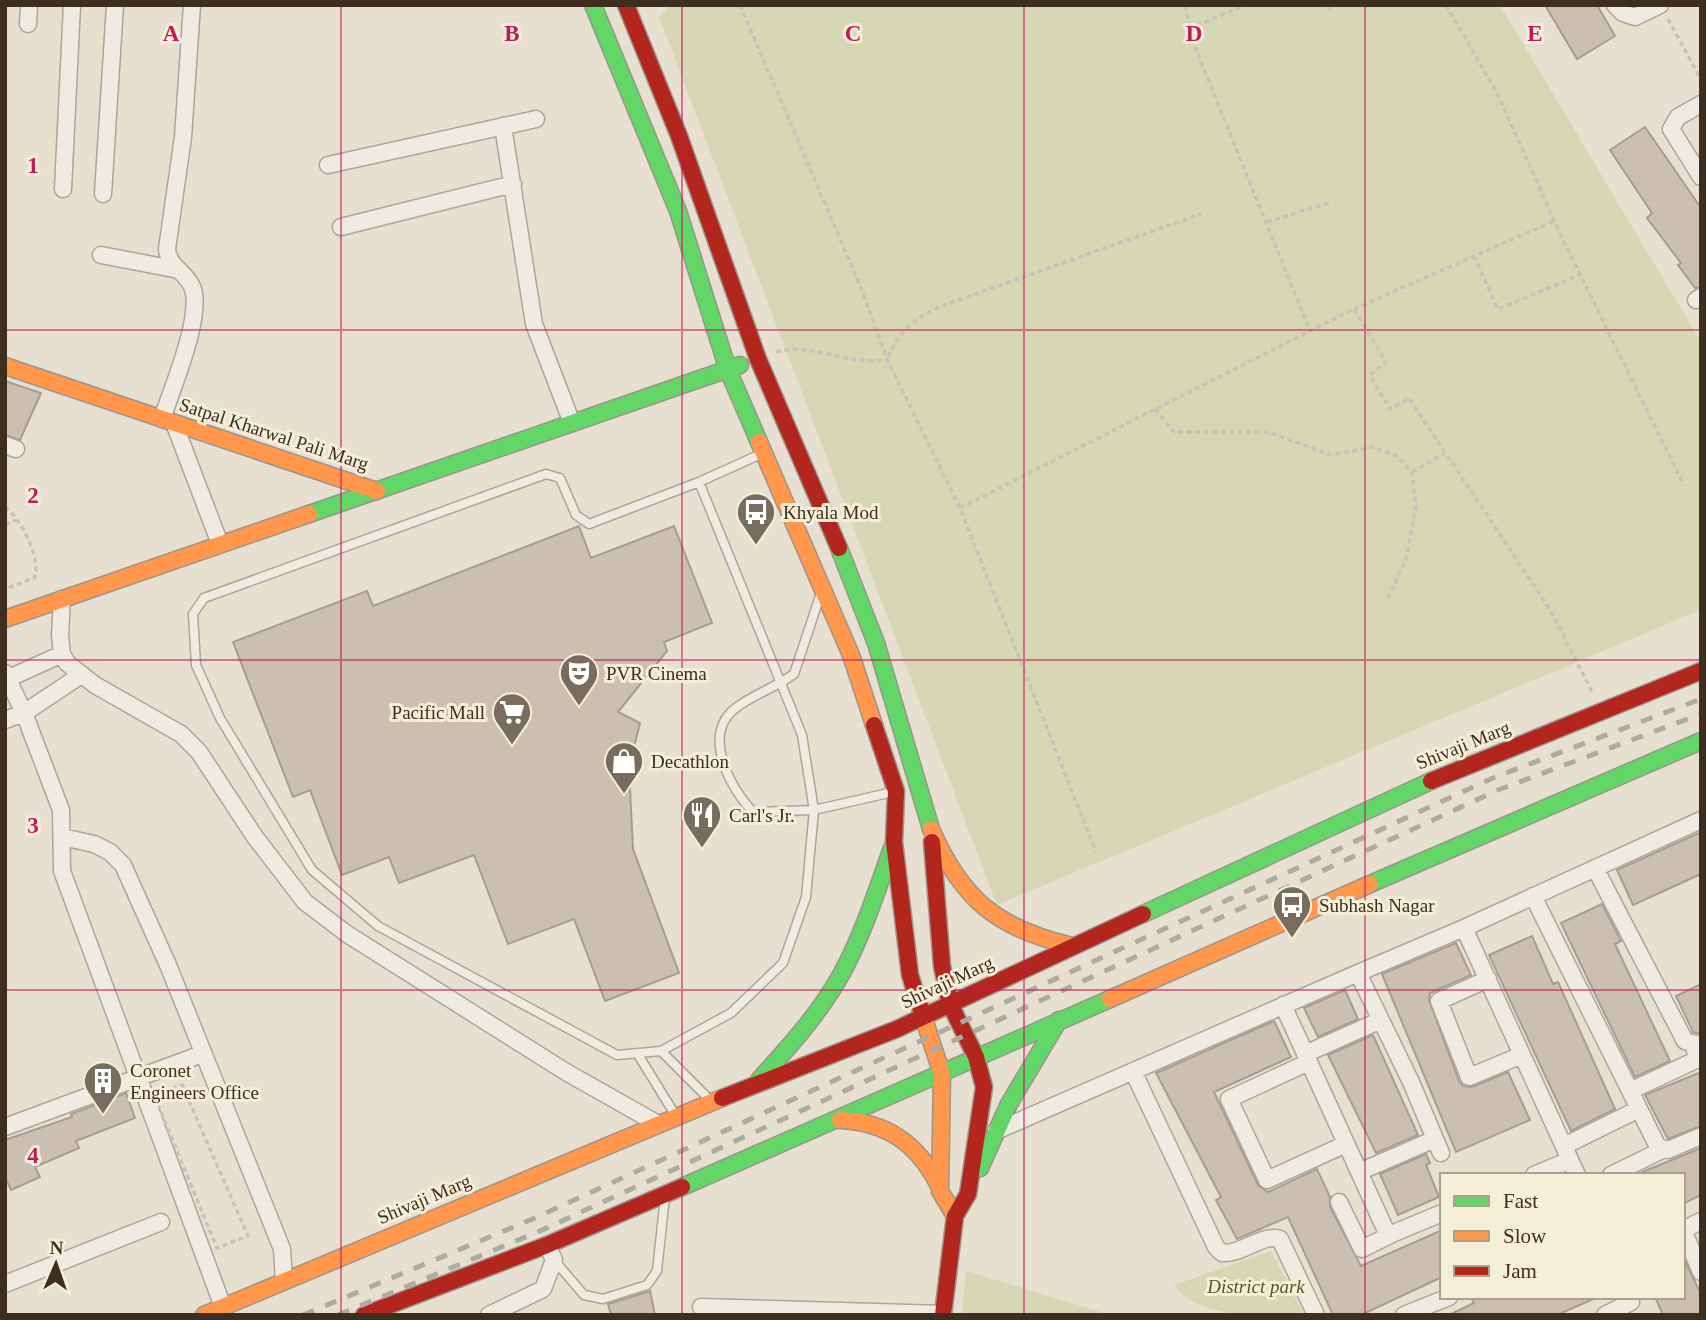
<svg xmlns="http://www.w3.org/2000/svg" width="1706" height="1320" font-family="'Times New Roman',serif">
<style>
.green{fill:#d6d7b3}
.building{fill:#cbbfb2;stroke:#a89c90;stroke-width:2}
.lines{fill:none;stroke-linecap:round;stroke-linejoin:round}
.lane-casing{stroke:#ada599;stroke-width:11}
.street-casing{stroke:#ada599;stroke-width:19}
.fast-casing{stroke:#9c958a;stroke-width:19}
.slow-casing{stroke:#9c958a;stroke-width:19}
.jam-casing{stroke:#9c958a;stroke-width:19}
.path{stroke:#c8c2b9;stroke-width:3.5;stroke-dasharray:5 3.5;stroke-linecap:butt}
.lane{stroke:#efebe3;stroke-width:8}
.street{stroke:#efebe3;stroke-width:16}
.fast{stroke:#63d668;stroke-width:16}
.slow{stroke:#ff974d;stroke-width:16}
.jam{stroke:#b3261e;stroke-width:16}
.rail{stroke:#afaaa2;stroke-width:5;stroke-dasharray:12 12;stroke-linecap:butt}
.grid{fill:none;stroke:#c2185b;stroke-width:2;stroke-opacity:0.55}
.labels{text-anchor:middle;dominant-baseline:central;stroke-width:6;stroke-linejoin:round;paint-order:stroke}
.street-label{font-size:19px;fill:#3d2e20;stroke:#f7eed8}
.poi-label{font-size:19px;fill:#3d2e20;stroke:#f7eed8;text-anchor:start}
.park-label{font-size:19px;font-style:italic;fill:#4d5a26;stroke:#f7eed8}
.grid-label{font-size:23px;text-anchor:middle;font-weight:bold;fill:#c2185b;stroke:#f7eed8;stroke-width:6;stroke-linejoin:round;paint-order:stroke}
</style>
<rect width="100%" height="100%" fill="#e7e0d1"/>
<!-- green -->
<path class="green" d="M671,5h829l201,337v268l-704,295 -338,-888z
M1271,1251l33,64c-39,0 -107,5 -130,-30z
M966,1271l145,44h-149z"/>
<!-- building -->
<path class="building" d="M1545,5h52l18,31 -38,23z
M1645,127l56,81v79l-6,1 -17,-23 3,-2 -34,-45 5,-5 -42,-63z
M5,381l36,12 -21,47 -15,-5z
M579,526l12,32 83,-32 38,97 -48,19 3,9 -49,61 22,11 -11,45 4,81 46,124 -74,28 -31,-82 -66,25 -34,-89 -75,28 -10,-26 -47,18 -32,-85 -17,7 -60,-155 134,-51 6,15z
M1701,832v42l-68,31 -16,-35z
M1602,904l19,37 -6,3 55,117 -35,16 -74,-154z
M1532,936l21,48 5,-2 57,127 -44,22 -82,-176z
M1456,943l15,32 -41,18 -1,7 30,81 4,5 9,1 36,-15 22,48 -74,32 -74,-178z
M1701,984v50l-8,-2 -17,-36z
M1345,990l13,29 -40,18 -14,-29z
M1274,1021l17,36 -77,35 44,93 10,7 49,-23 13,28v10l31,59 81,-36v47l-81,38h-28l-45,-98 -51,22 -21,-39 5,-3 -65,-124z
M1373,1035l45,100 -42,18 -48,-98z
M1701,1072v54l-33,13 -23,-44z
M126,1093l9,25 -59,23 3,7 -44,19 5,10 -29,13 -6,-13v-37l67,-23 -1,-3z
M1701,1148v47l-18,9v-29h-48z
M1426,1154l4,9 -4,2 13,32 -41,18 -18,-41z
M1683,1257l18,37v21h-38l-8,-18h28z
M650,1291l5,24h-44l-3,-11z
M1471,1297h127l-41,18h-108l25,-12z"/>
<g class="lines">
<!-- lane casing -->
<g class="lane-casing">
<path id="lane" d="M699,482l103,253 12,75 -8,87 -23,66 -52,50 -70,38 -44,4 -239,-129 -66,-56 -92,-152 -24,-53 -3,-51 11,-16 342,-124 14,4 16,37 13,9 110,-42 62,-28
M820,596l-26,78c-18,13 -39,20 -57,33 -37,26 -7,81 16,105l61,-2 79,-18
M661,1051l49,49
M637,1053l37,60
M554,1260l30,35 19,4 44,-14 10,-14 8,-74"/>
</g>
<!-- street casing -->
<g class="street-casing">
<path id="street" d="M1615,5l8,8 12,4 25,-12
M28,24l1,-19
M1701,104l-23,13 -7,12 30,48
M503,126l31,198 38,99
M328,165l208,-46
M63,189l9,-184
M103,194l12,-189
M341,227l172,-43
M101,255l78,15
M1696,300l5,-3
M162,419c10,-31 40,-100 31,-130 -5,-16 -25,-22 -26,-40l16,-112 9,-132
M174,423l46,121
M5,445l11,4
M62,599l-2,36 2,19 5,9 28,22 86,49 18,18 56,85 50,65 42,32 219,138 92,52
M5,673l19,40 37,97 1,61 161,436
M5,680l57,-26
M5,720l19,-7 57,-38
M62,837l32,7 16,8 13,13 45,100 114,284 2,32
M1595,868l90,173 16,4
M1533,896l125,251 10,3 33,-14
M1464,928l237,-108
M1488,979l-49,22 30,76 53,-22
M1283,1005l103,226 8,2 48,-20
M1305,1054l76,-34
M1309,1062l-80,37 38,81 79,-36
M1133,1071l83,176 6,6c19,2 41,-20 58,-14l36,76
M1630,1091l68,-32 -5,-14
M5,1127l197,-73
M996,1131l362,-158
M1564,1146l75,-37
M1441,1153l-30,-71 -53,-109 106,-45 113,247
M1359,1172l76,-33
M1534,1175l36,-15
M1611,1175l51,-25
M1339,1202l23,47 30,-15
M1701,1221l-18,9 18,42
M5,1284l156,-62
M701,1307l243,7
M489,1315l54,-26 11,-29 -7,-15
M1404,1315l45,-18
M1605,1315l26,-13"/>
</g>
<!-- fast casing -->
<g class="fast-casing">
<path id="fast" d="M593,5l85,206 50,159 31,72
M309,514l431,-149
M839,548l37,95 55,186
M1370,884l331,-143
M1143,914l288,-133
M759,1080c30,-33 61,-67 83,-107 21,-39 35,-83 50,-125
M980,1168l29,-64 50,-84
M682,1187l428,-188"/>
</g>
<!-- slow casing -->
<g class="slow-casing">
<path id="slow" d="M5,366l372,125
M759,442l92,213 23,70
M5,619l304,-105
M931,829c31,71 66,99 141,117
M1110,999l260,-115
M921,1010l21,64 -2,117 15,25
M840,1120c46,2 77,23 98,64
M204,1315l518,-217"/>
</g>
<!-- jam casing -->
<g class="jam-casing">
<path id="jam" d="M626,5l53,131 79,223 81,189
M874,725l22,66 -2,51 16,133 11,35
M1431,781l270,-110
M932,842l10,124 8,38 26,53 8,30 -16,107 -13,22 -12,99
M722,1098l175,-69 246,-115
M364,1315l183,-70 135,-58"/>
</g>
<!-- path -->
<path class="path" d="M740,5l121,283 26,71 73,149 136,344
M1185,5l8,37 117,289 44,-22 32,53 -16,13 20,34 19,-11 142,213 42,83
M1327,5l3,5
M1446,5l51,88 65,145 122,247
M1668,19l31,57
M1189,29l56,-24
M1267,222l62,-19
M1474,256l24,53 82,-34
M1354,309l200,-88
M776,352c35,-11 71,15 111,7
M888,357c12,-27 25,-37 51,-50l262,-93
M1155,409l19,23h94l63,23 42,-8 24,9 15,16 4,34 -10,53 -20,43
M1412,472l32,-18
M5,507c16,12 37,52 29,71l-29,11
M960,508l350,-177
M5,525l11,-5
M182,1085l66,151 -31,12 -63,-153z"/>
<!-- lane -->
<use href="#lane" class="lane"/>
<!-- street -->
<use href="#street" class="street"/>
<!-- fast -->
<use href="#fast" class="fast"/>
<!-- slow -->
<use href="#slow" class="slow"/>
<!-- jam -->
<use href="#jam" class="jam"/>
<!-- rail -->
<path class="rail" d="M303,1315l232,-97 958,-440 208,-79
M338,1315l202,-84 958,-441 203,-76"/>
</g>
<!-- grid -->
<path class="grid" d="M341,5v1310M682,5v1310M1024,5v1310M1365,5v1310M5,330h1696M5,660h1696M5,990h1696"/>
<!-- icons -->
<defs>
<g id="bus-pin" transform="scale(2.0125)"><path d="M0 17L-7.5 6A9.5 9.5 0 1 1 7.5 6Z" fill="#786c5e" stroke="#f7eed8"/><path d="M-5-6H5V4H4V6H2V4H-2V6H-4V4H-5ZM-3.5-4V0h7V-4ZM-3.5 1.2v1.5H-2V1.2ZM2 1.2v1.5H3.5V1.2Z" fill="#fff"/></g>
<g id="theatre-pin" transform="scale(2.0125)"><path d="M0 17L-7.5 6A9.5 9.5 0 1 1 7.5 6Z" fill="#786c5e" stroke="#f7eed8"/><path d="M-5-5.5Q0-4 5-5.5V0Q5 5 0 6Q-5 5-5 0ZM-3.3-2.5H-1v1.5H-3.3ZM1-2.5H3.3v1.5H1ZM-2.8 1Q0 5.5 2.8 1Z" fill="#fff"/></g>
<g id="supermarket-pin" transform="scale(2.0125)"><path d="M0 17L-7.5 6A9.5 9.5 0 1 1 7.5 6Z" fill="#786c5e" stroke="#f7eed8"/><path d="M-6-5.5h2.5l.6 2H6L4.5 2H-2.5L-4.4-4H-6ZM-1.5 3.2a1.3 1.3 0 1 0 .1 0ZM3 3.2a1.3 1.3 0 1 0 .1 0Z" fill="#fff"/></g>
<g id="shop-pin" transform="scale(2.0125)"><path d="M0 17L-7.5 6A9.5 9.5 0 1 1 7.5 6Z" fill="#786c5e" stroke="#f7eed8"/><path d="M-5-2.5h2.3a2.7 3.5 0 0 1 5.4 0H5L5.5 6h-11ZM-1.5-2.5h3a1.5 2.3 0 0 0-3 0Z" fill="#fff"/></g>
<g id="restaurant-pin" transform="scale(2.0125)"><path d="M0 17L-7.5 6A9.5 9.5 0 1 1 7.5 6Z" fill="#786c5e" stroke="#f7eed8"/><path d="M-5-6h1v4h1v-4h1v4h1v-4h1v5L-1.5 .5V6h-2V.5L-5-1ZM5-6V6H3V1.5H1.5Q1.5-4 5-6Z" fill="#fff"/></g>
<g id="building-pin" transform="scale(2.0125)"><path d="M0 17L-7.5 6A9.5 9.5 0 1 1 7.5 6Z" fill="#786c5e" stroke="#f7eed8"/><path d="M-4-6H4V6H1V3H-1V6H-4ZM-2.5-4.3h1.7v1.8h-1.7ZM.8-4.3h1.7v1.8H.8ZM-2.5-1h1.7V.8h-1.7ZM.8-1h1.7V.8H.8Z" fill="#fff"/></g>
</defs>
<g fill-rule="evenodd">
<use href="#bus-pin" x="756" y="512"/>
<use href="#theatre-pin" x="579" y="673"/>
<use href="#supermarket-pin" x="512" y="712"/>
<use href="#shop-pin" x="624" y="761"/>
<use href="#restaurant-pin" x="702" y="815"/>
<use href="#bus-pin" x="1292" y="905"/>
<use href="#building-pin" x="103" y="1081"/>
</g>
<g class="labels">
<!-- street labels -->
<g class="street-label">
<text transform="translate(274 434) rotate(18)">Satpal Kharwal Pali Marg</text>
<text transform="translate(1463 745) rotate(-22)">Shivaji Marg</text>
<text transform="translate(947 982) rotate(-25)">Shivaji Marg</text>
<text transform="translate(424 1199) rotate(-23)">Shivaji Marg</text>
</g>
<!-- poi labels -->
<g class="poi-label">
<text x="783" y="512">Khyala Mod</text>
<text x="606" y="673">PVR Cinema</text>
<text x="485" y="712" text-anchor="end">Pacific Mall</text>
<text x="651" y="761">Decathlon</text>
<text x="729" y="815">Carl's Jr.</text>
<text x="1319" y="905">Subhash Nagar</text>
<text x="130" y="1070">Coronet<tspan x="130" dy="22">Engineers Office</tspan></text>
</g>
<!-- park labels -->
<g class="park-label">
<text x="1256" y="1286">District park</text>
</g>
</g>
<g class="grid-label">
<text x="171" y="41">A</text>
<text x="512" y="41">B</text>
<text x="853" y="41">C</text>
<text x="1194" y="41">D</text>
<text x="1535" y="41">E</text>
<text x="33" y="173">1</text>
<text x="33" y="503">2</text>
<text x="33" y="833">3</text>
<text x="33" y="1163">4</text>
</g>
<!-- border -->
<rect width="1706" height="1320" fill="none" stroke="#3d2e20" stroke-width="14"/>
<!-- legend -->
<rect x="1440" y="1173" width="245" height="126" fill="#f7eed8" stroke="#ada18e" stroke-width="2"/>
<rect x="1454" y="1196" width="35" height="10" fill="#63d668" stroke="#ada18e" stroke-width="2"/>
<text x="1503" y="1208" font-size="21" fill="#3d2e20">Fast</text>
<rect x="1454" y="1231" width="35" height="10" fill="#ff974d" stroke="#ada18e" stroke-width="2"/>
<text x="1503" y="1243" font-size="21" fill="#3d2e20">Slow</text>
<rect x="1454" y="1266" width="35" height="10" fill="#b3261e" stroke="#ada18e" stroke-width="2"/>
<text x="1503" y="1278" font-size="21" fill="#3d2e20">Jam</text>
<!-- north arrow -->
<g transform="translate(56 1264) rotate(2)" stroke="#f7eed8" stroke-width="5" paint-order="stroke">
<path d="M0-5L12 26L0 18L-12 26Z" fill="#3d2e20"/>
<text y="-10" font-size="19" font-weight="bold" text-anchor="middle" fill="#3d2e20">N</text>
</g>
</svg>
